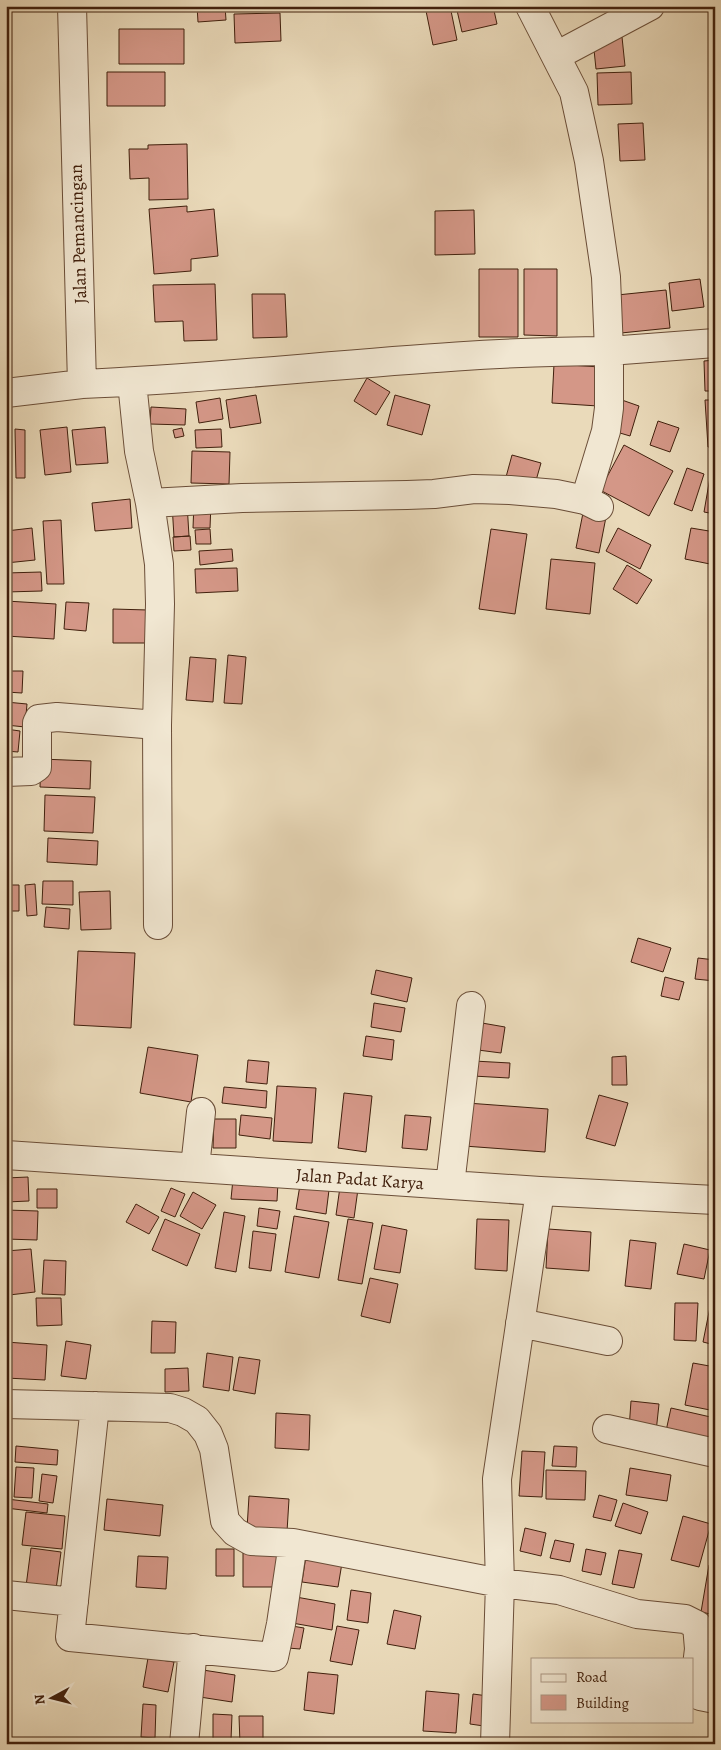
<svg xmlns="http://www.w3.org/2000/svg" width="721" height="1750" font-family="Alegreya,serif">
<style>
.building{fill:#d49787;stroke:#41200d}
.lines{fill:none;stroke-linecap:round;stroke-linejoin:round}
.minor-casing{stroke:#6b4e38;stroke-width:30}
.minor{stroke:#f1e7d2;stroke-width:28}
.labels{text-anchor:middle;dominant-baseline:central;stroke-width:5;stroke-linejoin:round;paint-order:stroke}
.street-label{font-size:18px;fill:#41200d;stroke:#f1e7d2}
</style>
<rect width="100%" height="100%" fill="#eadaba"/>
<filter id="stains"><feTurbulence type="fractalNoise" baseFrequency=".004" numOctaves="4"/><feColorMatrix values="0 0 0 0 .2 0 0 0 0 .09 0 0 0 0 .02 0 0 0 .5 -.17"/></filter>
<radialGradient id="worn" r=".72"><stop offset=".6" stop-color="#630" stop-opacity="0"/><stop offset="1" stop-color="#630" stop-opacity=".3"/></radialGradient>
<!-- building -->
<path class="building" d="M197,6h28l1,14 -28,2z
M425,6h25l7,34 -24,5z
M456,6h37l4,18 -35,8z
M280,13l1,28 -46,2 -1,-29z
M119,29h65v35h-65z
M622,37l3,29 -29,3 -3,-29z
M107,72h58v34h-58z
M631,72l1,32 -34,1 -1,-32z
M643,123l2,37 -25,1 -2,-37z
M187,144l1,55 -39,1v-22l-19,1 -1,-30h19v-4z
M187,206v6l27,-3 4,47 -27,3v12l-37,3 -5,-65z
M474,210l1,44 -40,1v-44z
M479,269h39v68h-39z
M524,269h33v67l-33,-1z
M700,279l4,28 -32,4 -3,-28z
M215,284l2,56 -33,1 -1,-20 -28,1 -2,-37z
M666,290l4,38 -49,5 -4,-38z
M252,294h33l2,43 -34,1z
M715,360v31h-10l-1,-30z
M554,364l46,3 -2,39 -46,-3z
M367,378l23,14 -14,23 -22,-14z
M256,395l5,28 -31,5 -4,-28z
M395,395l35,10 -8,30 -35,-10z
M220,398l3,21 -24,4 -3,-21z
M619,399l20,7 -9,30 -20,-6z
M705,400h10v47h-7z
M151,407l35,2 -1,16 -35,-1z
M658,421l21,7 -9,24 -20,-7z
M67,427l4,45 -26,3 -5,-45z
M105,427l3,36 -32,2 -4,-35z
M182,428l2,8 -9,2 -2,-8z
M15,429l10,1v48h-9z
M221,429l1,18 -26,1 -1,-18z
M624,445l49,26 -24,45 -49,-26z
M192,451l38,1 -1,32 -38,-1z
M714,454h1v60l-11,-2z
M512,455l29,8 -6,21 -29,-7z
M687,468l17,6 -12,37 -18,-7z
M130,499l2,29 -37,3 -3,-28z
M187,503l2,33 -15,1 -2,-33z
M194,503h17l-1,25h-17z
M583,513l23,4 -7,36 -23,-5z
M61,520l3,64h-17l-4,-63z
M32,528l3,32 -29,3v-32z
M618,528l33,17 -11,24 -34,-18z
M691,528l24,4v33l-30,-6z
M210,529l1,15h-15l-1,-14z
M491,529l36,5 -12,80 -36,-5z
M190,536l1,14 -17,1 -1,-14z
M232,549l1,12 -33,4 -1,-14z
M551,559l44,4 -5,51 -44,-5z
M627,565l25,15 -15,24 -24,-15z
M237,568l1,23 -42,2 -1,-24z
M41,572l1,19 -36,1v-19z
M6,601l50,3 -2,35 -48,-3z
M66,602l23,1 -3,28 -22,-2z
M113,609l35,1 -1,33h-34z
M228,655l18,2 -4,47 -18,-1z
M190,657l26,2 -3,43 -27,-2z
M6,671h17l-1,22 -16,-1z
M6,702l21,2 -2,23 -19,-2z
M6,729l14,2 -2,21 -12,-1z
M41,759l50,2 -1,28 -50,-2z
M45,795l50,2 -2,36 -49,-2z
M48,838l50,3 -1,24 -50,-3z
M43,881h30v24l-31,-1z
M35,884l2,31 -10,1 -2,-31z
M6,885h13v26h-13z
M110,891l1,38 -30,1 -2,-38z
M46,907l24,2 -1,20 -25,-2z
M638,938l33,10 -8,24 -32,-10z
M78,951l57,2 -4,75 -57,-3z
M698,958l17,2v21l-20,-2z
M376,970l36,8 -5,24 -36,-8z
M665,977l19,5 -5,18 -18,-4z
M374,1003l31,5 -4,24 -30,-5z
M482,1023l23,4 -4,26 -23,-3z
M366,1036l28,4 -2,20 -29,-4z
M148,1047l50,8 -7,47 -51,-9z
M626,1056l1,29h-15v-28z
M248,1060l21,2 -2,22 -21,-2z
M474,1061l36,2 -1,15 -36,-2z
M277,1086l39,2 -4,55 -39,-2z
M224,1087l43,4 -1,17 -44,-5z
M344,1093l28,3 -6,56 -28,-4z
M599,1095l29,8 -13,43 -29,-8z
M467,1103l81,6 -3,43 -81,-6z
M241,1115l31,3 -2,21 -31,-4z
M405,1115l26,2 -4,33 -25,-2z
M214,1119h22v29h-23z
M28,1177l1,24 -23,1v-24z
M233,1179l45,3 -1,19 -46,-2z
M300,1185l29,5 -3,24 -30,-5z
M340,1187l18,2 -4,29 -18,-3z
M171,1188l14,6 -10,23 -14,-6z
M37,1189h20v19h-20z
M193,1192l23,13 -14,24 -22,-13z
M136,1204l23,13 -10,17 -23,-12z
M259,1208l21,3 -3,18 -20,-3z
M6,1210l32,1 -1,29 -31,-1z
M224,1212l21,4 -9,56 -21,-4z
M294,1216l35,6 -10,56 -34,-6z
M165,1219l35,15 -13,32 -35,-16z
M348,1219l25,4 -11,61 -24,-4z
M477,1219l32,1 -2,51 -32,-2z
M382,1225l25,5 -7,43 -26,-4z
M548,1229l43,3 -2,39 -43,-3z
M253,1231l23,3 -5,37 -22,-3z
M630,1240l26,3 -5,46 -26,-3z
M684,1244l26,6 -6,29 -27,-5z
M31,1249l4,43 -26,3 -3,-44z
M44,1260l22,1 -1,34 -23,-1z
M370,1278l28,6 -8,39 -29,-7z
M36,1298h25l1,27 -25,1z
M675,1303h23l-2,38 -22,-1z
M710,1307l5,1v37l-12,-3z
M152,1321l24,1 -1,31h-24z
M66,1341l25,4 -5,34 -25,-3z
M6,1342l41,3 -2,35 -39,-2z
M207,1353l26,4 -4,34 -26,-4z
M239,1357l21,3 -5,34 -22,-4z
M693,1363l22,4v44l-30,-6z
M188,1368l1,23 -24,1v-23z
M631,1401l28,3 -3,28 -27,-3z
M671,1408l44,10v23l-49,-10z
M276,1413l34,2 -1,35 -34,-2z
M16,1446l42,4 -1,15 -42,-3z
M554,1446l23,1 -1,20 -24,-1z
M522,1451l23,1 -3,45 -23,-1z
M16,1467l18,1 -2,30 -18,-1z
M630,1468l41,7 -4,26 -41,-6z
M546,1470l40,1 -1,29 -39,-1z
M42,1474l15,2 -4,27 -14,-2z
M599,1495l18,5 -6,21 -18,-4z
M249,1496l40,3 -2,33 -40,-3z
M7,1499l41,5 -1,9 -41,-5z
M107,1499l56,6 -3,31 -56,-6z
M623,1503l25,9 -7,22 -26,-8z
M26,1512l39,4 -3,33 -40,-4z
M683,1516l28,8 -12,43 -28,-7z
M525,1528l21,5 -5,23 -21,-5z
M555,1540l19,4 -4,18 -20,-4z
M31,1548l30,4 -6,45 -30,-3z
M216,1549h18v27h-18z
M586,1549l20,4 -5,22 -19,-4z
M619,1550l23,4 -8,34 -22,-4z
M280,1552l1,35h-38v-34z
M6,1553l4,1 -3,37h-1z
M138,1556l30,1 -2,32 -30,-2z
M306,1556l36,7 -4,24 -36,-5z
M709,1565l6,1v49l-14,-3z
M351,1590l20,3 -3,30 -21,-3z
M296,1597l39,7 -3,26 -40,-7z
M394,1610l27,6 -6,33 -28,-5z
M292,1626l12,2 -4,21 -12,-1z
M337,1626l22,4 -7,35 -22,-4z
M148,1658l26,4 -6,30 -25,-5z
M190,1668l45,7 -3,27 -45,-7z
M308,1672l30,3 -4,39 -30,-4z
M426,1691l33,3 -3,39 -33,-2z
M473,1694l15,2 -4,30 -14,-2z
M143,1704l13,1 -1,33 -14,-1z
M213,1714l19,1 -1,25 -18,-1z
M239,1716h24v28h-23z"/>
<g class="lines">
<!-- minor casing -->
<g class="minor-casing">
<path id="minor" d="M556,56l94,-50
M132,382l7,69 11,52 9,61 1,40 -3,121 1,200
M82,384c176,-7 351,-33 527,-33l-3,-74 -17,-116 -15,-69 -44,-86
M6,393l76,-9 -10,-378
M585,500l21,-69 3,-23v-57l106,-8
M150,503l92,-5 165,-3 27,-1 40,-5 36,1 46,4 29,6 14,7
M6,772l25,-1 6,-4v-44l2,-4 18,-2 100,8
M6,1155l534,36 175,9
M195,1167l6,-55
M450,1185l21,-179
M520,1323l88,18
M6,1404l164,4 13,4 14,8 11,14 6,15 11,72 10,11 16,9 42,2 207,40 59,7 78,24 48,5 12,6 2,24 -4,33 5,14 15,3
M95,1406l-25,231 204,20 7,-33 12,-81
M607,1429l108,24
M6,1595l68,7
M184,1744l9,-96
M495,1744l5,-161 -3,-104 43,-288"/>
</g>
<!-- minor -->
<use href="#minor" class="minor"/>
</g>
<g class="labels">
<!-- street labels -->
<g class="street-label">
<text transform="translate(78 234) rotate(-92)">Jalan Pemancingan</text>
<text transform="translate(360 1179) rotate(4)">Jalan Padat Karya</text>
</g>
</g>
<!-- margin -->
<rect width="721" height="1750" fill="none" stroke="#eadaba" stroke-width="25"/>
<rect x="8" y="8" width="706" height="1735" fill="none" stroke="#41200d" stroke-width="2.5"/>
<rect x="12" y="12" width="696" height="1725" fill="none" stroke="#41200d"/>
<!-- legend -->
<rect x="531" y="1658" width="162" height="65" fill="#f1e7d2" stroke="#ab9783"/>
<rect x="541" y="1674" width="25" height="8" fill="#f1e7d2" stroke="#ab9783"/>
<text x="576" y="1682" font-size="15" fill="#41200d">Road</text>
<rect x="541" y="1695" width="25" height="15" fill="#d49787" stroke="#ab9783"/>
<text x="576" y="1708" font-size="15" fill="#41200d">Building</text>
<!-- north arrow -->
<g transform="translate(52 1698) rotate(263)" stroke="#f1e7d2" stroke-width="4" paint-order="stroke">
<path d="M0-4L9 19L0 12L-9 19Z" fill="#41200d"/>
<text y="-8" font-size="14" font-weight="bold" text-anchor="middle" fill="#41200d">N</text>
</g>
<rect width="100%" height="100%" filter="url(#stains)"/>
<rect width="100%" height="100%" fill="url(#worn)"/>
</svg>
